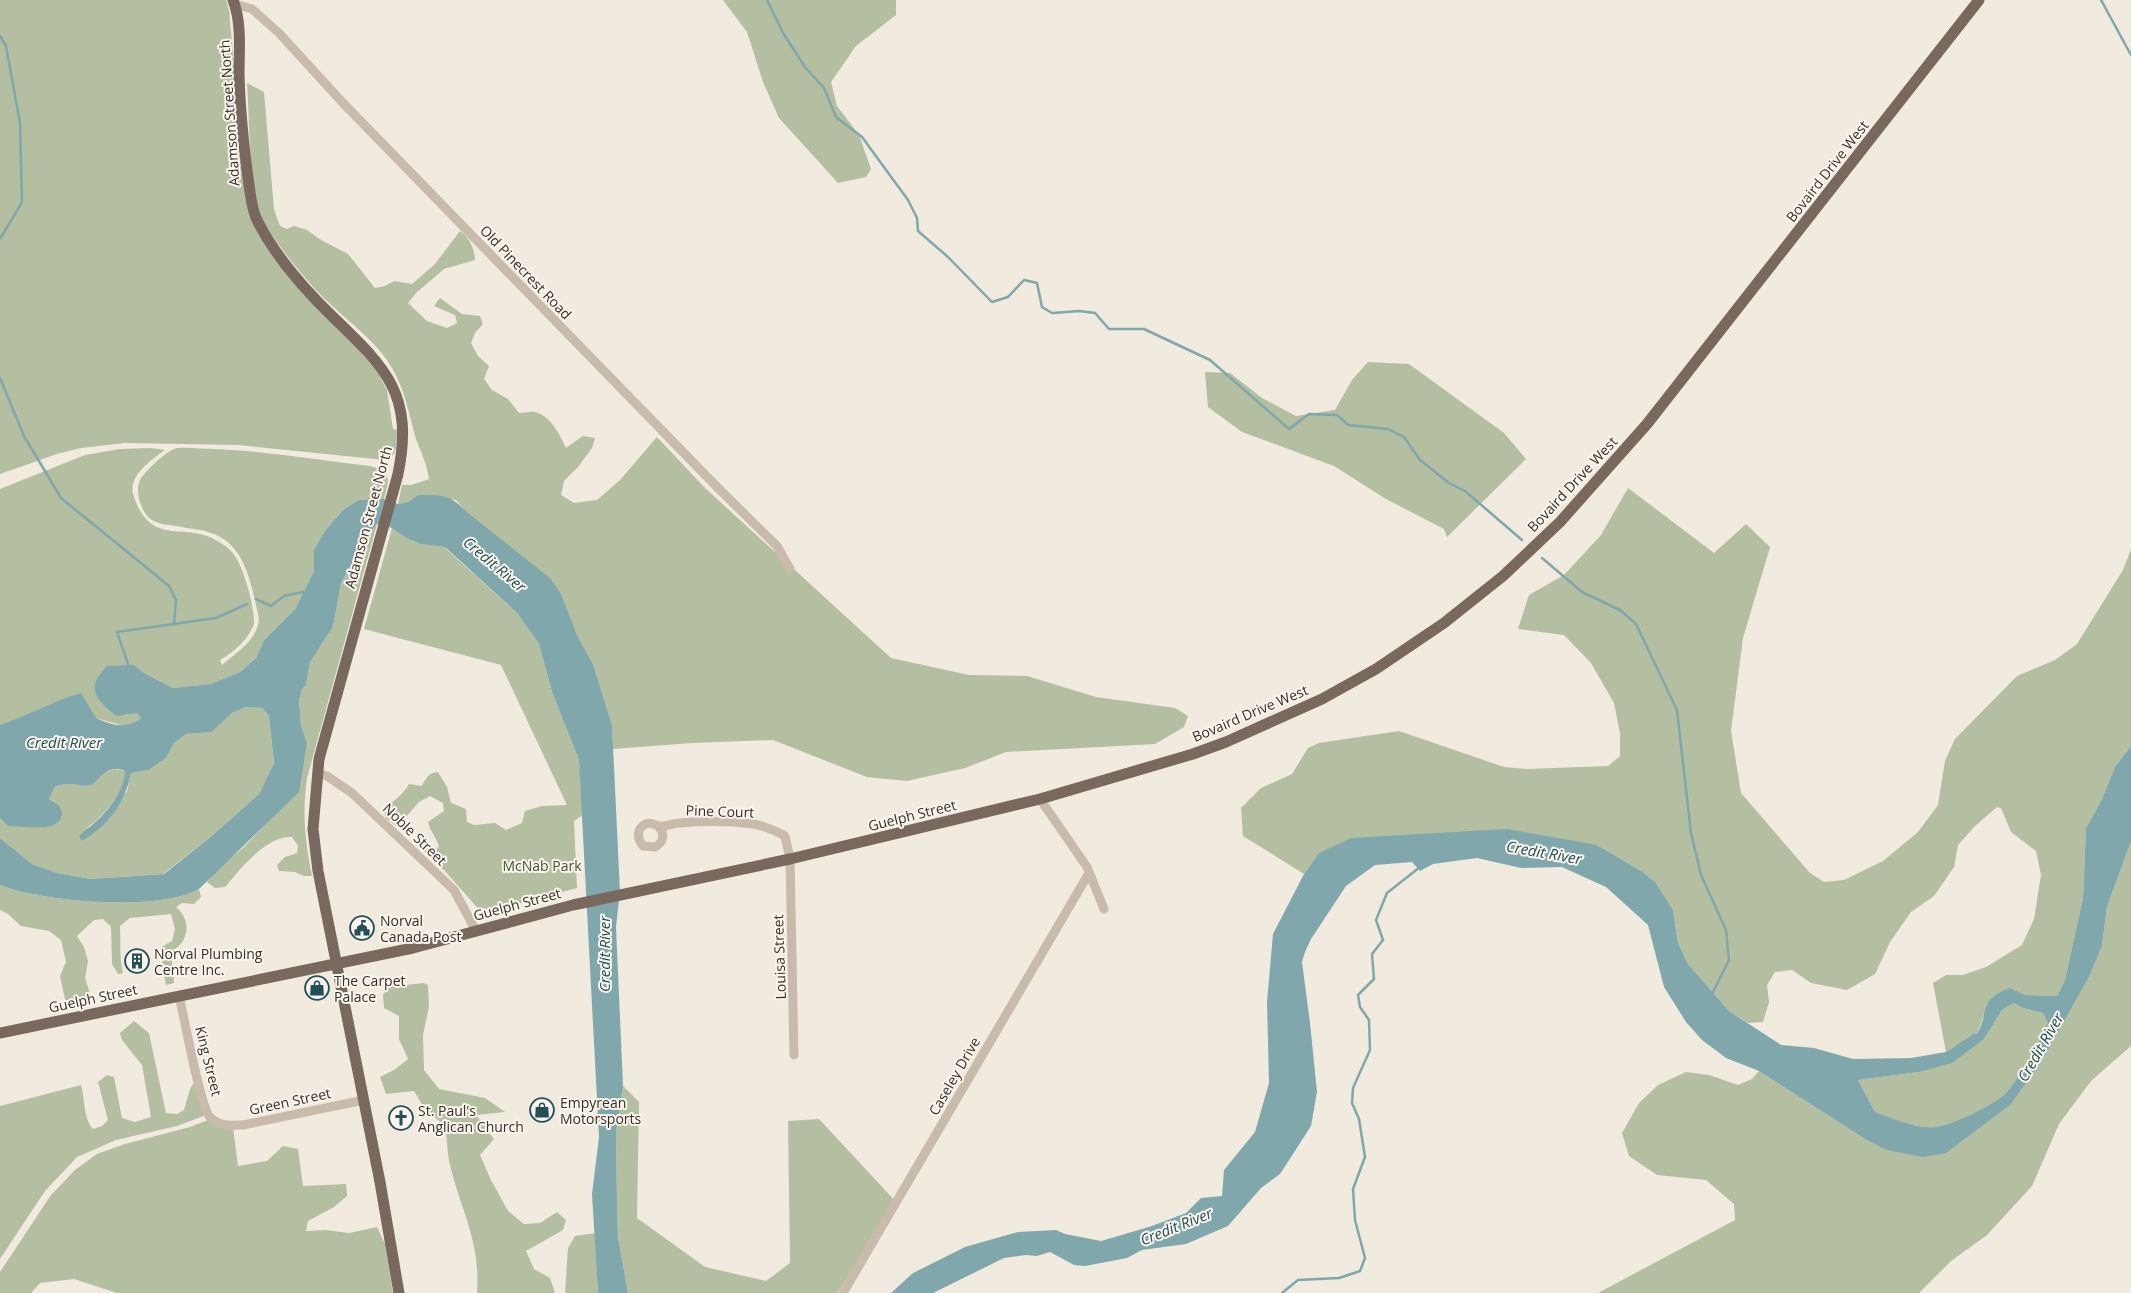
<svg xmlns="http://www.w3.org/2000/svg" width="2131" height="1293" font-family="'Open Sans',sans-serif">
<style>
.green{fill:#b3bfa0}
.water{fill:#80a7ac;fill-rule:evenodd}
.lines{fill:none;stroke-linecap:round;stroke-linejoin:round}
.stream{stroke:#80a7ac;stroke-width:2.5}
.minor{stroke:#c9bbac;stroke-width:9}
.major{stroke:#78685d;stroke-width:11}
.labels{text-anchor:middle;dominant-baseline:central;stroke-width:4;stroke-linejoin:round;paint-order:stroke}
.street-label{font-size:14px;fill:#372f2a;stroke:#f9f4ec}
.park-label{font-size:14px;fill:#445430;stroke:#f9f4ec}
.poi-label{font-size:14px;fill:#372f2a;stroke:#f9f4ec;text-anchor:start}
.water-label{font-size:15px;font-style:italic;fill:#234f56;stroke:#f9f4ec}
</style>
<rect width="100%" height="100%" fill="#f1eadf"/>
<!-- green -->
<path class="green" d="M0,0h226l3,10 11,124 -1,18 13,69 126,152 9,17 6,39 4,1c-1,12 2,27 -12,30l-147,-15 -113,-2 -44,5 -24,6 -57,20z
M723,0h173v15l-40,31 -25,36 6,24 22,29 12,34 -5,8 -28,6 -59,-65 -16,-36 -16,-50z
M247,83l17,9 10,117 6,17 7,3 7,-3 13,4 14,10 27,14 27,34 10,-2 9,-5 18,3 23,-20 25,-33c10,7 14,17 15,29l-31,9 -27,23 -9,11 19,18 20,7 10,-5 -2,-8 -21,-9 6,-8 22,16 18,2 3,8 -8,9 -4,10 7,13 11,10 -5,13 8,11 16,9 11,14c5,0 12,-2 16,-1 16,4 25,23 31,36l17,-12 12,2 -3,10 -14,19 -14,14 -3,14 13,8 23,-3 23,-20 37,-43 48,51 186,170 78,17 58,1 69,21 79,11 13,8 -4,11 -29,17 -149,8 -41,16 -58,13 -40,-4 -94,-37 -81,3 -79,6 -1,-24 -19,-61 -17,-31 -120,-133 -38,-5 -10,7 -10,2 4,-19h9l18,-6c-2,-16 -9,-28 -14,-43 -6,-23 -11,-48 -23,-68 -15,-26 -42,-45 -64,-66 -18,-16 -49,-55 -62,-76 -18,-32 -16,-105 -19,-143z
M1368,362l41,2 95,69 22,26 -79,78 -3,-8 -58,-30 -52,-33 -92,-34 -34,-25 -3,-35 25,1 32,25 34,18 39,-6 17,-30z
M151,448l14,2c-14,10 -39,27 -31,47 18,52 52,23 85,45 8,4 15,11 19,19 7,14 17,47 16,63 -6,16 -20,28 -34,36l2,5c15,-13 36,-25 37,-47 -8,-33 -13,-76 -51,-86 -8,-3 -17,-3 -26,-5 -10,-2 -25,-2 -33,-9 -9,-10 -14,-26 -9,-38 4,-8 28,-31 37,-32 12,-1 26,1 38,1 52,2 103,11 155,17 23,7 19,13 14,33l-25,1 -15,9 -20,23 -10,18v21l-19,38 -31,31 -8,18 -16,14 -29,12 -38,4 -29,-15 -10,-8 -9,51 5,-3h7l4,5 -7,5 -10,3 -28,-8h-73l-23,7v-236l85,-34 35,-6z
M1628,488l86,65 32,-29 24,23 -27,91 -12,93 10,62 69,80 14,9 20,-2 39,-19 35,-29 20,-27 7,-44 10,-22 62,-63 38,-16 22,-16 46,-74 8,-21v197l-16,21 -14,34 -15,27 -3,70 -18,82 -8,16 -32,-1 -15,-7 -26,26 -7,20h-4l-27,18 -13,-69 13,-8h17l23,-8 36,-22 12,-26 7,-44 -5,-24 -25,-19 -10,-24 -4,-1 -22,19 -17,19 -4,22 -20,29 -23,16 -21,30 -15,32 -28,16 -36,-7 -19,-13 -17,2 -8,13 2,17 -6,20 -15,1 -19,-12 -41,-47 -10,-21 -5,-33 -17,-27 -13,-11 -46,-27 -278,8 -15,21 -61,-38 -2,-28 20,-20 31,-14 16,-26 11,-5 80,-12 105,36 23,2 81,-3 12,-10v-23l-6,-30 -23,-40 -27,-28 -46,-6 11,-34 35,-20 37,-40z
M377,524l-70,254c-5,36 -2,63 5,98h-8l-9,-4 -16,-1 -2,-6 8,-8 12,-4 1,-7 -6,-9c-25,-2 -52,32 -67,50l-10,1 -8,-6 11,-13 26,-22 23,-24 37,-63 3,-17 -6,-18 -2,-25 3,-11 4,-4 4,-23 23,-35 8,-44 28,-50z
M392,528l22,14 21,3 10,3 72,65 22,31 13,48 27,68 4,55 -9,6 3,67 -95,25 -37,-42 -34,-32 7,-3 16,16 5,-6c-3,-9 -9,-15 -11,-24l16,-11 -1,-8 -13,-7 -11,6 -22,25 -11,-9 -2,-6c9,-13 18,-15 25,-28l13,2c4,-9 7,-13 16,-14l9,15 4,16 15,6 1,13 7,3 21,-2 11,7 16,-7 3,-12 17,-5 25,-1 -66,-140 -137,-36z
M246,707l16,1 7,8 5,47 -15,31 -46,41 -50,39 -72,5 -34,-6 -25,-9 -32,-26v-20l8,8 48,-24 -7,-3 6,-12c15,-7 23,1 37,-2l10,-12 13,-4 11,2c-2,23 -23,46 -41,58l24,-10 18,-28 4,-18 18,-3 17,-12 8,-15 5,-4 7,-5 26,-2 20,-19z
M2131,841v205l-40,35 -32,43 -27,62 -45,49 -36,26 -32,32h-321l137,-73 -1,-16 -28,-24 -49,-5 -28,-19 -7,-23 17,-30 19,-18 28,-13 23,3 29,10 14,-6 7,-8 106,68 81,14 100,-99 44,-79 12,-29 5,-39z
M0,885c42,17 160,27 199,4l2,8 -7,7 -12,-1 -6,4c10,9 14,20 7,34 -2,4 -9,8 -12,12l3,30 -8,2 -6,-37 12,-7 3,-12 -4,-15 -41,4 -10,8c1,17 -1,30 3,47l-5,1 -6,-10 -1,-37 -8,-8 -9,1 -17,16 7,11 4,14 -3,17 8,25 -26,5 -7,-32 6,-14 -5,-22 -12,-9 -28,-5 -13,-12 -8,-4z
M423,983l5,2 1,22 -6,28 1,35 15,19 46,9 20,14 -29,3 18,24 -14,16 11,25 17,31 16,13 16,-1 17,-11 9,8 -3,10 -37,21 8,18 16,9 5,15h-78c4,-52 -17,-84 -28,-132 -2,-12 -2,-24 -4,-35l-21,-18 -10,-17 -28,3 -6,-17 14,-7 14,-11 -9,-20v-23l-15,-8 -1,-13 7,-11 16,1z
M2014,1003l9,5 20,5 5,10c-6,15 -32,61 -44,72 -12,11 -53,31 -69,32 -19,2 -42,-9 -60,-15l-17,-32 61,-8 48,-22 17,-11 18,-29z
M134,1021l15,12 17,80 11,1 7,-4 6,-21 4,-6 12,32 -29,11 -61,14 -39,17 -32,34 -45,68v-153l81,-21c4,13 2,33 12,44l9,-3 6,-6 -10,-38 9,-7 7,2 8,41 13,4 16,-5 -9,-52 -20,-25 -2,-7z
M623,1086l16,16 -2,116 68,49 61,14 24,-18 -2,-142 31,-2 79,85 -61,89h-209l-10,-56 -1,-34 -1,-71z
M208,1120l25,8 5,38 29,-5 16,-15 15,3 5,37 43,-2 1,12 -13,11 -26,14 -2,10 20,-1 23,3 28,-6 8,17 8,49h-276l-43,-14 -34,4 -9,10h-31v-21l51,-77 24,-25 22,-16 28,-10 65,-17z
M595,1233l3,60h-33l3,-45 7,-12z"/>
<!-- water -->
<path class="water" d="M418,495c24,0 32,-1 50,18l82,65 11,16 15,39 17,31 19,61 8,167 -4,35 7,159 -7,46 1,71 1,34 10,56h-30l-6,-99 7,-57 -20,-377 -27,-68 -13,-48 -22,-31 -71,-65c-11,-4 -23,-2 -33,-7 -13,-5 -21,-17 -36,-17l-8,9 -28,50 -8,44 -23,35 -4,23 -4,4 -3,11 2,25 6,18 -8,49 -100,97c-39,23 -157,13 -199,-4v-47l32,26 25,9 34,6 73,-5 49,-39 46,-41 15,-31 -5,-47 -7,-8 -16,-1 -14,6 -20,19 -26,2 -12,9 -8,15 -17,12 -18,3c-6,30 -22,52 -49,68l-3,-5c5,-5 10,-8 15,-13 14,-11 31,-34 31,-52 -15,-7 -23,4 -33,14 -14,3 -22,-5 -37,2l-6,12c6,3 12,6 13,14 0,21 -40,13 -54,13l-8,-8v-93c28,-9 53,-24 81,-32l15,25c16,7 30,12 45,0l-4,-5 -21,3c-21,-18 -31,-27 -9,-50l27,-1 10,8 29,15 38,-4 29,-12 16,-14 8,-18 31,-31 19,-38v-21l10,-18 20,-23 15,-9 25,-1 14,5 10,-2z
M2131,746v95l-24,66 -5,39 -12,29 -44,79 -35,50 -65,49 -23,4 -36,-7 -22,-11 -106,-68 -33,-13 -24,-18 -16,-18 -22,-35 -16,-62 -42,-38 -44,-20 -41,1 -44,-10 -44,6 -13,7 -8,-9 -37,3 -29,21 -35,53 -6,13 -3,10 8,61 7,69 -6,34 -31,48 -19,14 -33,38 -42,18 -44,6 -15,8 -42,8 -11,-1 -24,-13 -13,4 -11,-1 -22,3 -71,35h-42l22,-20 52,-26 28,-8 25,-7 38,-2 9,4 36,7 51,-15 34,-13 15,-15 21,-2 2,-26 31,-38 14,-49 -2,-81 6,-68 31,-60 15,-21 32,-15 156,-9 90,16 46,27 13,11 17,27 5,33 10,21 41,47 52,34 33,3 39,11 58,-1 35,-6 27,-18h4c13,-24 1,-34 33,-46l15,7 32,1 8,-16 18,-82 3,-70 15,-27 14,-34zM2014,1003l9,5 20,5 5,10c-6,15 -32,61 -44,72 -13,11 -53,31 -69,32 -19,2 -42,-9 -60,-15l-17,-32 61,-8 33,-9 32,-24 18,-29z"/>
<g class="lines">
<!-- stream -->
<path class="stream" d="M767,0l16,33 22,34 19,21 12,29 26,20 46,63 9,18 1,13 30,26 44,45 16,-5 16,-17 13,3 5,24 10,6 27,-2 16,2 14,16h35l66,31 79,69 20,-15 28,1 11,10 40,4 16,8 16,23 29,23 16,8 57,49
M2101,0l30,55
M0,36l6,10 14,77 2,79 -22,37
M0,378l24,58 37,62 108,88 7,14 -2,25
M1542,558l40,34 38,18 16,14 41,86 14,123 10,42 25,55 3,30 -16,32
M256,599l15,7 13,-10 19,-4
M128,664l-11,-32 99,-14 31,-14
M1282,1293l16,-13 41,-2 21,-7 5,-13 -10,-38 -2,-31 12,-32 -6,-38 -7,-16 1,-15 17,-38 -1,-30 -9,-13 -2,-12 16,-16 -2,-25 11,-14 -7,-20 11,-27 33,-26"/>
<!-- minor -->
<path class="minor" d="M234,4l18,5 27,24 64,70 375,385 59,58 13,23
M317,773l10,3 25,17 102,97 22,41
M1040,799l47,68 17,42
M659,827c6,7 5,15 -4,20l-12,-1c-6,-7 -7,-18 3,-22 6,-3 9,2 14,2 6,1 13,-3 19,-3 24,-2 50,-2 74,1 12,2 21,6 32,12l5,23 4,196
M179,996c5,19 21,111 31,121 10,10 20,8 33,8l121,-25
M843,1293l246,-420"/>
<!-- major -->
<path class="major" d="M233,0c9,23 6,51 6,75 1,37 5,74 10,110 2,13 3,26 9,37 18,35 47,68 75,95 54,52 81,78 65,157l-79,285 -6,70 5,42 62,311 19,111
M0,1033l413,-85 160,-43 217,-46 250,-60 153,-45 33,-12 96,-43 54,-30 68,-46 59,-47 57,-54 87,-98 332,-424"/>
</g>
<!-- icons -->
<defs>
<g id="civic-ring" transform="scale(1.25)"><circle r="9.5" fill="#f9f4ec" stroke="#234f56" stroke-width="1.5"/><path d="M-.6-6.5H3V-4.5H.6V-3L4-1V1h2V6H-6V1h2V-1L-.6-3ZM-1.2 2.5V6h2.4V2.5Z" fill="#234f56"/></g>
<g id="building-ring" transform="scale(1.25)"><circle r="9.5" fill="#f9f4ec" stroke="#234f56" stroke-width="1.5"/><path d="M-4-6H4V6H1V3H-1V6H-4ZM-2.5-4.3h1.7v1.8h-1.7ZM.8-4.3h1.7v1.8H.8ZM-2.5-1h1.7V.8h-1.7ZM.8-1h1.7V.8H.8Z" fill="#234f56"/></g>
<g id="shop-ring" transform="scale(1.25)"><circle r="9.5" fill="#f9f4ec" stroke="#234f56" stroke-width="1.5"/><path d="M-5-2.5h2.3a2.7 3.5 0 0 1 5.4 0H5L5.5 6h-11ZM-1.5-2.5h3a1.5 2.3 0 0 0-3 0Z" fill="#234f56"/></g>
<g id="church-ring" transform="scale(1.25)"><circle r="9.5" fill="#f9f4ec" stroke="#234f56" stroke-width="1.5"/><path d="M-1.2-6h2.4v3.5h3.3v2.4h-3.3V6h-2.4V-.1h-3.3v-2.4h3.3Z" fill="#234f56"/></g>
</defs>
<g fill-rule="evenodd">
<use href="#civic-ring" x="362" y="928"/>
<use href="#building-ring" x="137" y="961"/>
<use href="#shop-ring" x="317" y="988"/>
<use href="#shop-ring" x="542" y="1110"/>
<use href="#church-ring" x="401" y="1118"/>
</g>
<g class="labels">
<!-- street labels -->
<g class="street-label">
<text transform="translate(229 113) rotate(-94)">Adamson Street North</text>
<text transform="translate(1827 171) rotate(-52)">Bovaird Drive West</text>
<text transform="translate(526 272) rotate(46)">Old Pinecrest Road</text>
<text transform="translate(1572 484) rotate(-47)">Bovaird Drive West</text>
<text transform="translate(368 517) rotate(-75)">Adamson Street North</text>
<text transform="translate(1250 713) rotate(-23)">Bovaird Drive West</text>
<text transform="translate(720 811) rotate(2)">Pine Court</text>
<text transform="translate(912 815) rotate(-14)">Guelph Street</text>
<text transform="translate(415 834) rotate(44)">Noble Street</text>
<text transform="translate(517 904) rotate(-15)">Guelph Street</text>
<text transform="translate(779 957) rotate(-92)">Louisa Street</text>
<text transform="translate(93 998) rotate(-12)">Guelph Street</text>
<text transform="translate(209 1061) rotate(76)">King Street</text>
<text transform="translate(954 1076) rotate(-60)">Caseley Drive</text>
<text transform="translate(290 1101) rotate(-12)">Green Street</text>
</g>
<!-- park labels -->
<g class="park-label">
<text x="542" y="865">McNab Park</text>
</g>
<!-- poi labels -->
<g class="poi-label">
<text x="380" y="920">Norval<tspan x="380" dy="16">Canada Post</tspan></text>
<text x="154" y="953">Norval Plumbing<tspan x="154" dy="16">Centre Inc.</tspan></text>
<text x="334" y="980">The Carpet<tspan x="334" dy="16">Palace</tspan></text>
<text x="560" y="1102">Empyrean<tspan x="560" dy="16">Motorsports</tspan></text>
<text x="418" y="1110">St. Paul's<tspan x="418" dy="16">Anglican Church</tspan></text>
</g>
<!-- water labels -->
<g class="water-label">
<text transform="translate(495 564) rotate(40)">Credit River</text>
<text x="64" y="742">Credit River</text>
<text transform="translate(1544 852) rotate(10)">Credit River</text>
<text transform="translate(604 954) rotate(-90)">Credit River</text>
<text transform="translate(2040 1047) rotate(-60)">Credit River</text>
<text transform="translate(1176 1226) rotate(-22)">Credit River</text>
</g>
</g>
</svg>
